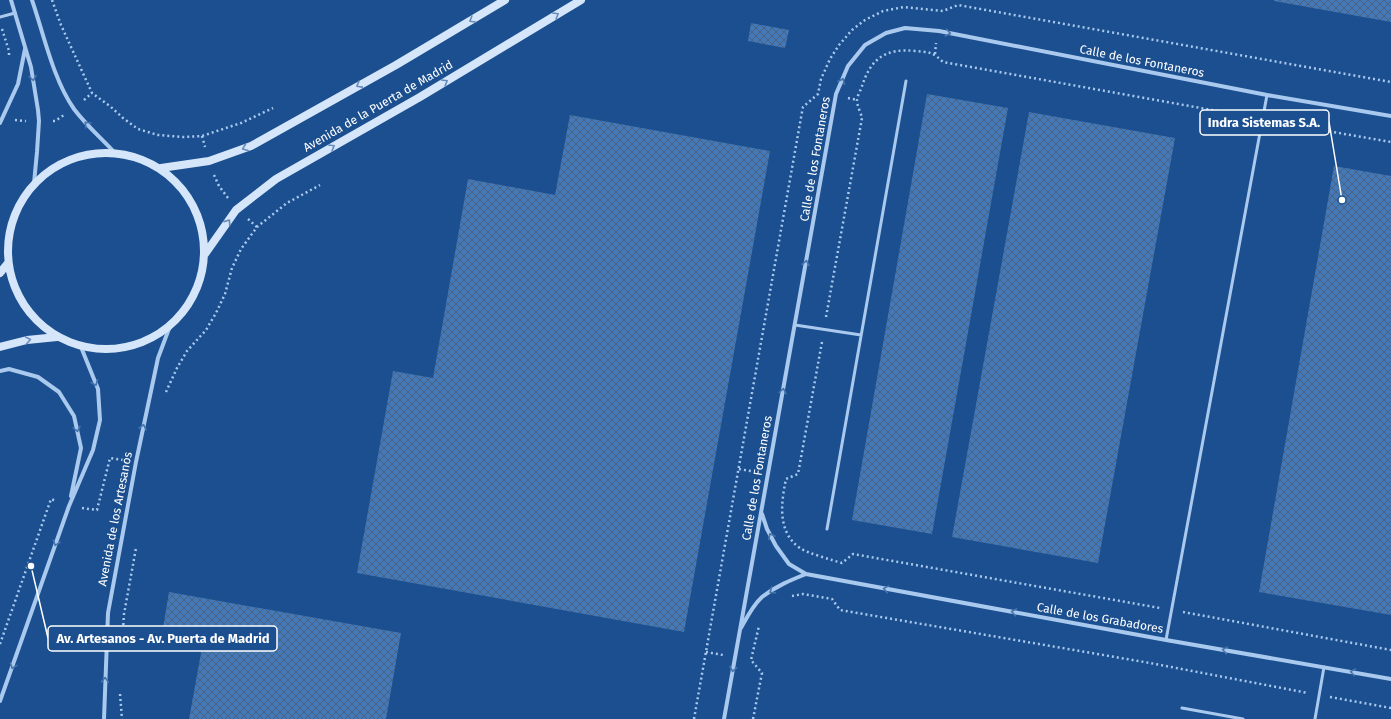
<svg xmlns="http://www.w3.org/2000/svg" width="1391" height="719" font-family="'Fira Sans',sans-serif">
<style>
.building{fill:url(#building-cross-hatch)}
.lines{fill:none;stroke-linecap:round;stroke-linejoin:round}
.path{stroke:#a9c9ee;stroke-width:2.5;stroke-dasharray:2 3;stroke-linecap:butt}
.lane{stroke:#a9c9ee;stroke-width:3}
.street{stroke:#a9c9ee;stroke-width:4}
.secondary{stroke:#d6e6fa;stroke-width:8}
.oneway{stroke:#668bba}
.oneway2{stroke:#4674ac}
.labels{text-anchor:middle;dominant-baseline:central;stroke-width:3;stroke-linejoin:round;paint-order:stroke}
.street-label{font-size:12px;fill:#fff;stroke:#1b4f8f}
.leader{fill:none;stroke:#fff;stroke-width:1.5}
.callout-dot{fill:#fff;stroke:#1b4f8f;stroke-width:1.5}
.callout{fill:#1b4f8f;stroke:#fff;stroke-width:1.5}
.callout-label{font-size:13px;text-anchor:middle;font-weight:bold;fill:#fff}
</style>
<defs>
<pattern id="building-cross-hatch" width="8" height="8" patternUnits="userSpaceOnUse"><rect width="8" height="8" fill="#4478b7"/><path d="M0 0l8 8M0 8l8-8" fill="none" stroke="#486282"/></pattern>
</defs>
<rect width="100%" height="100%" fill="#1b4f8f"/>
<!-- building -->
<path class="building" d="M1274,0h117v22l-117,-21z
M751,23l38,7 -4,18 -37,-7z
M927,94l81,14 -76,426 -80,-14z
M1029,112l146,26 -77,425 -146,-26z
M570,115l200,36 -86,481 -327,-59 36,-202 40,7 35,-199 87,16z
M1334,166l57,10v439l-132,-23z
M169,592l232,41 -15,86h-197l14,-77 -41,-8z"/>
<g class="lines">
<!-- path -->
<path class="path" d="M52,0l9,25 31,68 19,14 12,11 15,11 20,6 25,2 19,-1 39,-13 32,-15
M2,29l7,22v4
M935,54l1,-11
M848,98l9,2
M84,100l8,-7
M15,120l11,1
M53,121h2l9,-6
M1275,122l116,20
M202,136l3,11
M214,175l5,11 9,12
M248,219l9,8
M826,317l36,-199c-1,-5 -5,-12 -5,-18 0,-4 4,-10 5,-14 9,-28 24,-38 53,-35 14,1 18,1 28,11l308,55
M822,342l-24,132 -12,5c-5,24 -9,53 14,69 7,5 32,12 42,15l11,-9 307,54
M166,392l11,-24 10,-17 19,-21 10,-17 9,-19 7,-26 9,-19 16,-22 30,-24 33,-18
M739,469l17,3
M82,508l15,2 13,-52 13,2
M792,596l11,-2 29,5 8,11 310,53 158,30
M1183,612l208,38
M123,630l1,-16 12,-66
M0,644l51,-145 5,2
M706,652l17,3
M120,694l2,25
M1330,697l61,11
M694,719l108,-607 1,-5 15,-13 3,-15 9,-20 9,-14 13,-15 13,-10 18,-9 21,-4 39,4 15,-6 433,77
M753,719l9,-46 -11,-13 8,-34"/>
<!-- lane -->
<path class="lane" d="M0,17l15,-4
M795,325l66,10
M827,529l79,-448
M1166,640l101,-545
M1182,708l61,11
M1315,719l9,-52"/>
<!-- street -->
<path class="street" d="M11,0l20,67 7,43 1,11 -2,31 -3,31
M32,0c12,35 21,79 42,109 12,16 27,29 40,43
M0,123l18,-39 7,-35
M0,371l9,-2 29,8 21,15 15,24 7,32 -10,48
M762,514l5,15 9,17 13,18 17,10 360,66 225,39
M741,628c6,-11 12,-23 21,-31 14,-11 29,-17 44,-23
M0,701l69,-195 24,-56 7,-30 -2,-31 -17,-42
M104,719l4,-106 28,-151 22,-104 12,-32
M724,719l112,-625 12,-28 17,-21 21,-12 19,-5 34,3 328,64 124,21"/>
<!-- secondary -->
<path class="secondary" d="M8 251a98 98 0 1 1 196 0a98 98 0 1 1-196 0Z
M161,168l48,-7 42,-15 145,-81 109,-65
M205,254l31,-44 40,-31 144,-82 161,-97
M0,273l8,-10
M0,347l27,-7 30,-3"/>
</g>
<!-- one-way arrows -->
<defs><path id="oneway-chevron" d="M-2-3.5L2.5 0L-2 3.5" fill="none" stroke-width="1.6" stroke-linecap="round" stroke-linejoin="round"/></defs>
<g class="oneway">
<use href="#oneway-chevron" transform="translate(556 15) rotate(-31)"/>
<use href="#oneway-chevron" transform="translate(472 20) rotate(149)"/>
<use href="#oneway-chevron" transform="translate(445 82) rotate(-31)"/>
<use href="#oneway-chevron" transform="translate(359 85) rotate(151)"/>
<use href="#oneway-chevron" transform="translate(332 147) rotate(-30)"/>
<use href="#oneway-chevron" transform="translate(245 148) rotate(159)"/>
<use href="#oneway-chevron" transform="translate(228 222) rotate(-55)"/>
<use href="#oneway-chevron" transform="translate(28 340) rotate(-10)"/>
</g>
<g class="oneway2">
<use href="#oneway-chevron" transform="translate(948 33) rotate(11)"/>
<use href="#oneway-chevron" transform="translate(33 78) rotate(81)"/>
<use href="#oneway-chevron" transform="translate(842 81) rotate(-67)"/>
<use href="#oneway-chevron" transform="translate(87 124) rotate(-133)"/>
<use href="#oneway-chevron" transform="translate(806 263) rotate(-80)"/>
<use href="#oneway-chevron" transform="translate(95 383) rotate(68)"/>
<use href="#oneway-chevron" transform="translate(783 391) rotate(-80)"/>
<use href="#oneway-chevron" transform="translate(143 427) rotate(-78)"/>
<use href="#oneway-chevron" transform="translate(77 429) rotate(78)"/>
<use href="#oneway-chevron" transform="translate(771 536) rotate(-117)"/>
<use href="#oneway-chevron" transform="translate(56 543) rotate(109)"/>
<use href="#oneway-chevron" transform="translate(886 589) rotate(-170)"/>
<use href="#oneway-chevron" transform="translate(772 591) rotate(146)"/>
<use href="#oneway-chevron" transform="translate(1014 612) rotate(-170)"/>
<use href="#oneway-chevron" transform="translate(1225 650) rotate(-170)"/>
<use href="#oneway-chevron" transform="translate(13 666) rotate(110)"/>
<use href="#oneway-chevron" transform="translate(733 669) rotate(100)"/>
<use href="#oneway-chevron" transform="translate(1353 672) rotate(-170)"/>
<use href="#oneway-chevron" transform="translate(105 680) rotate(-88)"/>
</g>
<g class="labels">
<!-- street labels -->
<g class="street-label">
<text transform="translate(1142 61) rotate(11)">Calle de los Fontaneros</text>
<text transform="translate(378 106) rotate(-30)">Avenida de la Puerta de Madrid</text>
<text transform="translate(815 159) rotate(-80)">Calle de los Fontaneros</text>
<text transform="translate(757 478) rotate(-80)">Calle de los Fontaneros</text>
<text transform="translate(115 519) rotate(-79)">Avenida de los Artesanos</text>
<text transform="translate(1100 618) rotate(10)">Calle de los Grabadores</text>
</g>
</g>
<!-- callouts -->
<path class="leader" d="M1342 200L1329 122M31 566L48 638"/>
<g class="callout-dot">
<circle cx="1342" cy="200" r="4"/>
<circle cx="31" cy="566" r="4"/>
</g>
<g class="callout">
<rect x="1200" y="110" width="129" height="25" rx="4"/>
<rect x="48" y="626" width="229" height="25" rx="4"/>
</g>
<g class="callout-label">
<text x="1264" y="127">Indra Sistemas S.A.</text>
<text x="163" y="643">Av. Artesanos - Av. Puerta de Madrid</text>
</g>
</svg>
